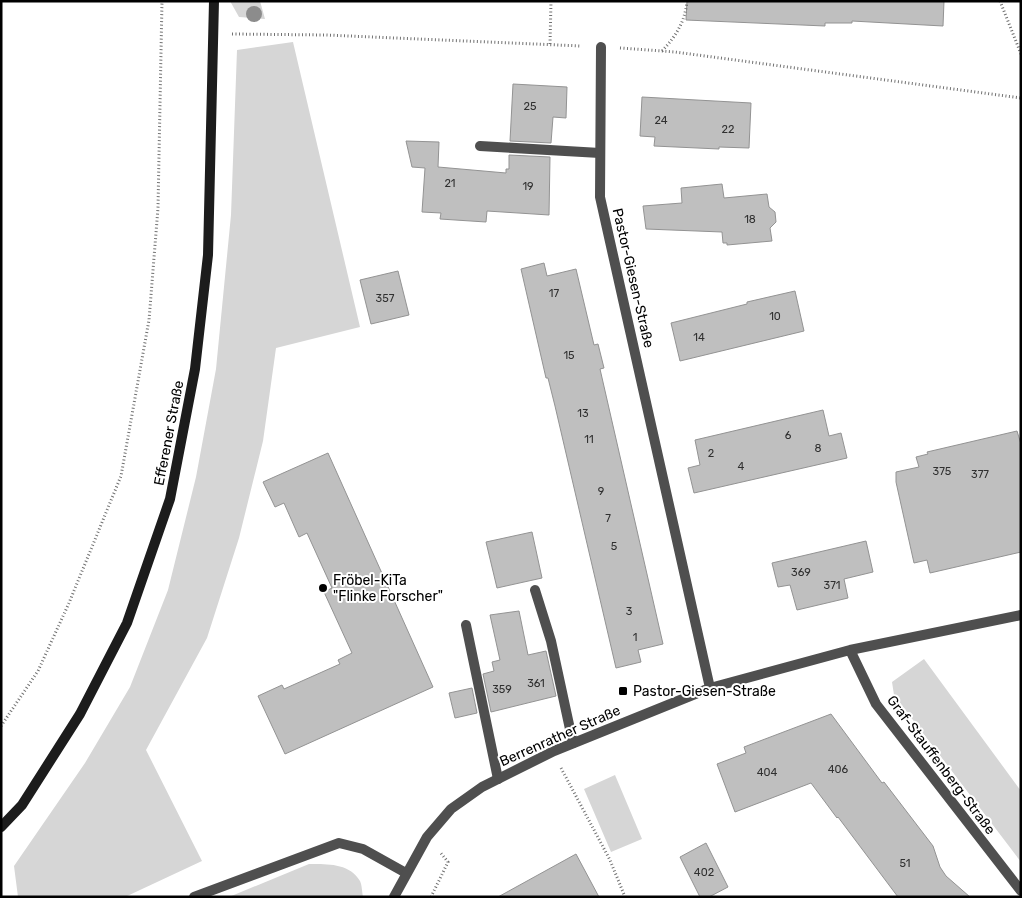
<svg xmlns="http://www.w3.org/2000/svg" width="1022" height="898" font-family="Rubik,sans-serif">
<style>
.green{fill:#d6d6d6}
.building{fill:#bfbfbf;stroke:#939393}
.lines{fill:none;stroke-linecap:round;stroke-linejoin:round}
.path{stroke:#717171;stroke-width:3;stroke-dasharray:1 2.5;stroke-linecap:butt}
.lane{stroke:#4f4f4f;stroke-width:10}
.street{stroke:#4f4f4f;stroke-width:10}
.secondary{stroke:#1c1c1c;stroke-width:10}
.tree{fill:#8c8c8c}
.poi-dot{fill:#000;stroke:#fff;stroke-width:2}
.labels{text-anchor:middle;dominant-baseline:central;stroke-width:4;stroke-linejoin:round;paint-order:stroke}
.number-label{font-size:11px;fill:#303030}
.street-label{font-size:14px;fill:#000;stroke:#fff}
.poi-label{font-size:14px;fill:#000;stroke:#fff;text-anchor:start}
</style>
<rect width="100%" height="100%" fill="#fff"/>
<!-- green -->
<path class="green" d="M230,1h30l5,18 -26,-2z
M293,42l67,285 -84,21 -13,93 -24,97 -32,100 -61,112 56,111 -77,36h-107l-4,-31 71,-103 45,-76 38,-97 28,-113 20,-108 15,-154 6,-165z
M924,659l97,132v71l-127,-167 -2,-13z
M615,775l27,64 -31,13 -27,-63z
M309,864c17,0 41,-1 51,17 2,4 2,11 3,16h-134z"/>
<!-- building -->
<path class="building" d="M687,1h257l-1,25 -91,-5v2h-27v3l-139,-6z
M513,84l54,3 -1,31 -13,-1 -2,26 -41,-2z
M642,97l109,6 -2,45 -30,-1v2l-65,-3 1,-9 -15,-1z
M406,141l33,1 -1,25 68,6v-4h3v-14l41,2 -1,58 -62,-4 -1,11 -46,-3 1,-6 -19,-1 3,-44 -13,-1z
M722,184l2,14 43,-4 2,13 6,5 1,10 -6,6 2,13 -45,4v-2h-4l-1,-11 -76,-3 -3,-23 39,-3 -1,-15z
M544,263l3,13 29,-7 18,76 4,-1 6,24 -4,1 63,275 -25,6 3,12 -25,6 -61,-262 -7,-28h-2l-25,-109z
M398,271l11,44 -38,9 -11,-44z
M795,291l9,40 -124,30 -9,-38 76,-19v-2z
M823,410l6,26 12,-3 6,25 -153,35 -6,-25 12,-3 -5,-25z
M1017,431l4,13v108l-91,21 -3,-13 -13,3 -18,-81v-10l23,-5 -3,-10 12,-3 -1,-2z
M328,453l105,234 -148,67 -27,-58 24,-11 2,4 56,-25 -2,-4 14,-7 -28,-61 8,-4 -25,-55 -8,4 -15,-34 -9,4 -12,-25z
M532,532l10,46 -45,10 -11,-46z
M866,541l7,31 -29,7 4,19 -51,12 -7,-25 -12,2 -6,-24z
M519,611l9,44 18,-4 10,45 -65,16 -8,-38 11,-3 -2,-9 8,-2 -10,-45z
M472,688l5,25 -22,5 -6,-25z
M831,714l51,69 2,-1 49,64 7,21 6,9 24,21h-72l-60,-80 -1,1 -26,-35 -76,29 -18,-48 29,-11 -2,-6z
M706,843l22,44 -19,10h-9l-20,-40z
M576,854l23,43h-101z"/>
<g class="lines">
<!-- path -->
<path class="path" d="M1000,1l21,53
M232,34l94,1 255,11
M550,44l1,-43
M620,48l55,4 346,46
M662,51c14,-15 23,-29 25,-50
M1,726l37,-55 31,-68 52,-127 28,-156 9,-112 4,-207
M561,768l49,92 15,37
M431,897l17,-35 -8,-10"/>
<!-- lane -->
<path class="lane" d="M480,146l120,7
M535,590l16,51 22,102
M466,625l32,154
M194,897l145,-54 24,6 43,24"/>
<!-- street -->
<path class="street" d="M601,47l-1,150 110,491
M850,650l26,54 145,187
M394,897l33,-60 24,-28 31,-22 72,-36 156,-63 140,-38 171,-35"/>
<!-- secondary -->
<path class="secondary" d="M1,827l21,-22 58,-91 47,-91 43,-124 25,-130 13,-114 6,-254"/>
</g>
<!-- trees -->
<circle class="tree" cx="254" cy="14" r="8"/>
<!-- markers -->
<g class="poi-dot">
<circle cx="323" cy="588" r="5"/>
<rect x="618" y="686" width="10" height="10" rx="2.5"/>
</g>
<g class="labels">
<!-- number labels -->
<g class="number-label">
<text x="530" y="106">25</text>
<text x="661" y="120">24</text>
<text x="728" y="129">22</text>
<text x="450" y="183">21</text>
<text x="528" y="186">19</text>
<text x="750" y="219">18</text>
<text x="554" y="293">17</text>
<text x="385" y="298">357</text>
<text x="775" y="316">10</text>
<text x="699" y="337">14</text>
<text x="569" y="355">15</text>
<text x="583" y="413">13</text>
<text x="788" y="435">6</text>
<text x="589" y="439">11</text>
<text x="818" y="448">8</text>
<text x="711" y="453">2</text>
<text x="741" y="466">4</text>
<text x="942" y="471">375</text>
<text x="980" y="474">377</text>
<text x="601" y="491">9</text>
<text x="608" y="518">7</text>
<text x="614" y="546">5</text>
<text x="801" y="572">369</text>
<text x="832" y="585">371</text>
<text x="629" y="611">3</text>
<text x="635" y="637">1</text>
<text x="536" y="683">361</text>
<text x="502" y="689">359</text>
<text x="838" y="769">406</text>
<text x="767" y="772">404</text>
<text x="905" y="863">51</text>
<text x="704" y="872">402</text>
</g>
<!-- street labels -->
<g class="street-label">
<text transform="translate(633 278) rotate(77)">Pastor-Giesen-Straße</text>
<text transform="translate(169 433) rotate(-79)">Efferener Straße</text>
<text transform="translate(560 736) rotate(-24)">Berrenrather Straße</text>
<text transform="translate(941 765) rotate(53)">Graf-Stauffenberg-Straße</text>
</g>
<!-- poi labels -->
<g class="poi-label">
<text x="333" y="580">Fröbel-KiTa<tspan x="333" dy="16">"Flinke Forscher"</tspan></text>
<text x="633" y="691">Pastor-Giesen-Straße</text>
</g>
</g>
<!-- border -->
<rect width="1022" height="898" fill="none" stroke="#000000" stroke-width="5"/>
</svg>
